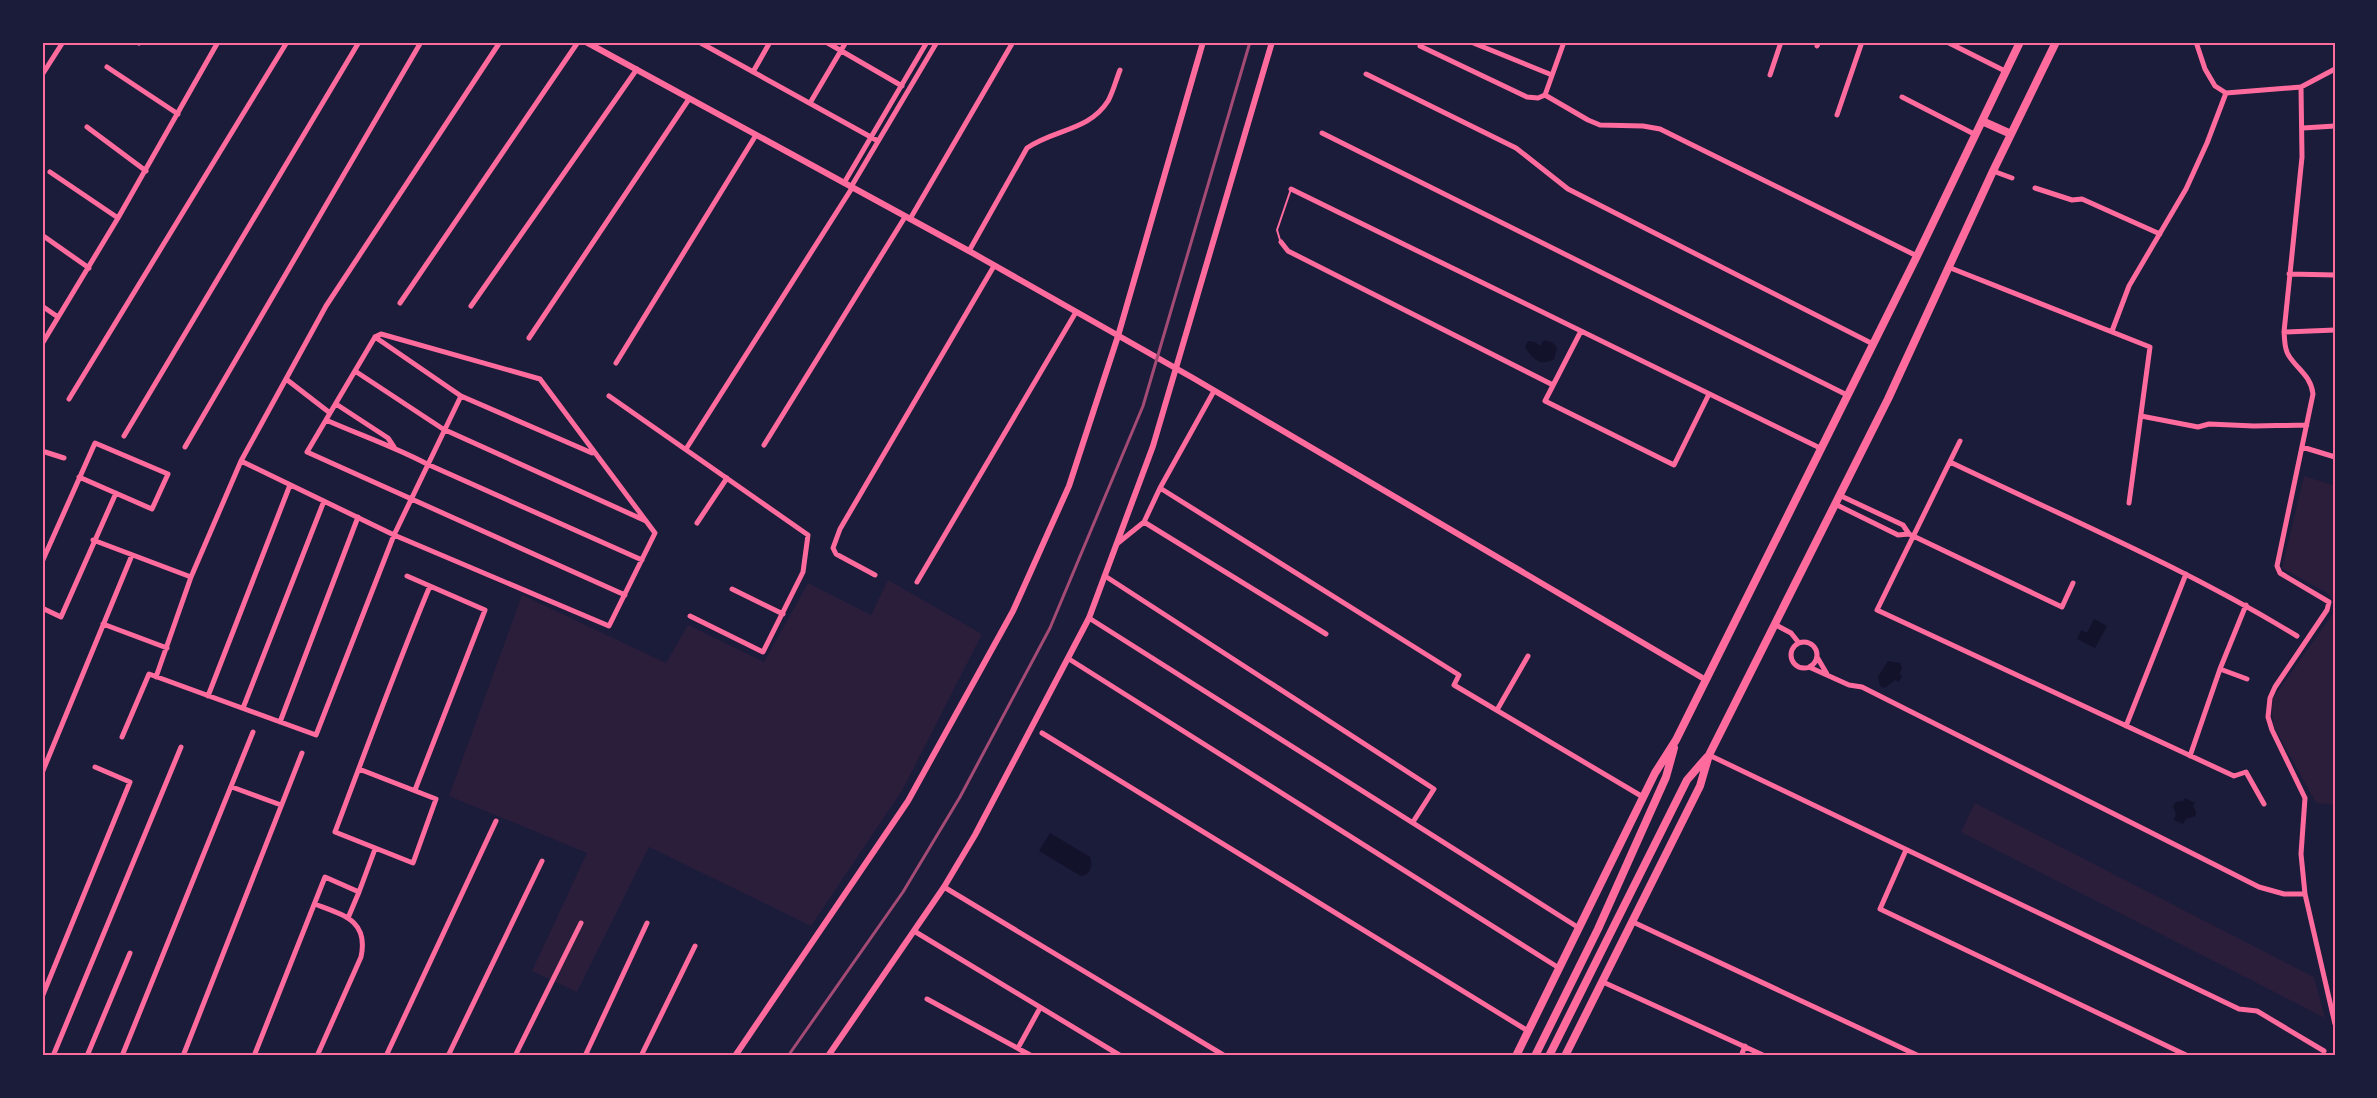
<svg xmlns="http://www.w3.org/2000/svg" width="2377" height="1098" font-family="Mulish,sans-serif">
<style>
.green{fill:#2a1e3b}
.water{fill:#12122b}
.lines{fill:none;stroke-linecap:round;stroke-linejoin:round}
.service{stroke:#ff6b9d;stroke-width:2}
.minor{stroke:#ff6b9d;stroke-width:5}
.tertiary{stroke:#ff6b9d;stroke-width:6}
.trunk{stroke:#ff6b9d;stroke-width:8}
.rail{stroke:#a44b75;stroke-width:3}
.neatline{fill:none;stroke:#ff6b9d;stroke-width:2}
</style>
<rect width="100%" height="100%" fill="#1b1b3a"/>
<!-- green -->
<path class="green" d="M2304,476l31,10v319l-19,-2 -42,-76 -2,-15 1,-14 59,-83 2,-13 -7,-9 -45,-25z
M888,580l94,54 -79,155 -92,137 -162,-79 -72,145 -45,-21 55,-118 -138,-57 73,-201 144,68 22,-38 76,37 44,-79 63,32z
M1975,803l339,174 11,41 -364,-186z"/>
<!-- water -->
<path class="water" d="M1528,341l7,1 5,4 4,-6 9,3 4,5 -3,11c-13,8 -22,0 -29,-12z
M2094,619l13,7 -12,22 -18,-9 4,-9 6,3z
M1888,661l12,2 2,6 -3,5 3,2 -3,6 -4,-2 -10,8 -5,-2 -2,-9z
M2185,798l10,5 -2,3 3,6 -1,4 -9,3 -3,5 -9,-4 2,-6 -3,-8 3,-4 7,-1z
M1050,833l40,24c3,9 1,17 -9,19l-42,-25z"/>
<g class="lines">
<!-- service -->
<path class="service" d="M1280,240l-3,-10 14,-41"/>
<!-- minor -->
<path class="minor" d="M699,42l179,99
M826,42l76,44
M1421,42l-1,4 107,51 11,1 7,-3
M1471,42l81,33
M1947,42l58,29
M2196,42l9,27 10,17 11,7 75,-6 1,70 -18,175c1,9 0,17 5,24 9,14 22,20 24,38l-36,172 3,7 49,29 -2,8 -52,77 -5,11 -2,19 4,13 33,68 -4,56 4,40 30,130
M139,43l1,-1
M1817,46l2,-4
M107,67l71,47
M753,72l17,-30
M1366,74l150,74 52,41 305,155
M42,75l21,-33
M1770,75l11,-33
M2301,87l34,-18
M1545,95l43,25 12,5 43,1 17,3 257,127
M1545,95l19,-53
M1902,97l74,38
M810,103l36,-61
M1837,115l25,-73
M87,127l59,44
M2303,128l32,-2
M1322,133l525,262
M1993,171l19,7
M50,172l68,46
M844,183l83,-141
M851,187l86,-145
M2035,188l37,12 10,-1 78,35
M1291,189l529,259
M910,219l103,-177
M42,235l47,33
M1281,242l7,9 265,134
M969,251l58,-103c27,-19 62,-17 81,-47 5,-9 8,-21 12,-31
M1948,267l202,80 -21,156
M2289,274l46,1
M400,303l178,-261
M42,306l16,11
M471,306l166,-237
M1581,331l-36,70 129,64 35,-71
M2112,331l17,-45 57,-97 21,-46 19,-50
M2284,332l51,-2
M375,337l-68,115 318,143
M375,337l86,59 131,57
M529,338l160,-239
M42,344l76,-126 100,-176
M616,363l140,-228
M355,371l88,58 203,92
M286,379l44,34
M609,396l199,139 -5,37 -40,80 -73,-36
M69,399l218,-357
M336,404l52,34 6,9
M2141,416l57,11 11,-3 45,2 53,-1
M326,420c34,15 69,27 101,44l215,96
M124,436l235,-394
M1960,441l-83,169 357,166 12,-4 18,32
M764,445l141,-228
M185,447l236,-405
M2302,447l33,10
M686,449l166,-261
M42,451l22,7
M241,461l153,74 215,91 46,-93 -115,-154 -159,-45 -6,3
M1950,462c117,56 237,107 347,174
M79,477l73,32 16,-35
M1160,488l299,187 -5,10 189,112
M1839,495l64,30 6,9 153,73 11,-24
M1835,504l63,31 11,-1
M1144,522l182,112
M697,523l30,-45
M93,540l98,37
M1118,543l26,-21 16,-34 54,-97
M42,562l53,-119 73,31
M875,575l-39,-21 -3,-6 7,-19 154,-263
M407,576l78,34 -70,180
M1105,576l329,213 -21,33
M917,582l159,-270
M732,589l51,25
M42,608l19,9 55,-124
M1089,618l490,310
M103,624l64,24
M1776,625l15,8 8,10
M1791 655a13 13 0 1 1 26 0a13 13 0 1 1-26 0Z
M1817,657l10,17
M1069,659l490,309
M1809,667l40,18 13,2 397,200 25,7h21
M2220,669l27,10
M156,677l35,-100 50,-116 85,-155 174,-264
M208,696l82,-211
M243,708l81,-207
M1497,710l31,-54
M280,722l78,-205
M2126,726l60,-152
M1042,733l486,298
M122,737l27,-63 167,61 78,-200 67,-139
M1709,755l530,254 18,2 67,40
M2190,756l30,-87 26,-64
M359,769l77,30 -23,64 -78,-31c31,-82 61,-165 95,-246
M42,773l90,-218
M232,787l49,18
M1906,850l-26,59 308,147
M944,887l281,169
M359,892l16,-43
M315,904c28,11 54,16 46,53l-44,99
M1633,922l286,134
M914,931l207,125
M1603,982l162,74
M42,997l88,-215 -35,-15
M927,999l105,57
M1018,1048l22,-40
M53,1056l128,-309
M87,1056l43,-103
M122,1056l131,-324
M183,1056l119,-303
M254,1056l71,-179 34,15 -11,26
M386,1056l110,-235
M448,1056l94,-195
M515,1056l66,-133
M585,1056l62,-133
M641,1056l54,-110
M1741,1056l4,-10"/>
<!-- tertiary -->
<path class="tertiary" d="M586,42l383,209 224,127 513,302
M735,1056l173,-255 105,-190 56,-125 49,-150 85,-294
M828,1056l116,-169 31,-52 114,-217 64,-172 119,-404"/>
<!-- trunk -->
<path class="trunk" d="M1982,121l29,13
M1516,1056l139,-283 21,-33 241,-484 103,-214
M1535,1056l63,-127 68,-152 8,-29
M1549,1056l138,-276 20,-23
M1565,1056l135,-270 9,-31 179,-356 105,-228 63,-129"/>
<!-- rail -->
<path class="rail" d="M788,1056l115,-164 57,-95 90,-169 93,-222 107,-364"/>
</g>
<!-- border -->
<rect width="2377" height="1098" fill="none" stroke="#1b1b3a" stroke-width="87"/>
<rect x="44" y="44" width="2290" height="1010" class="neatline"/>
</svg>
